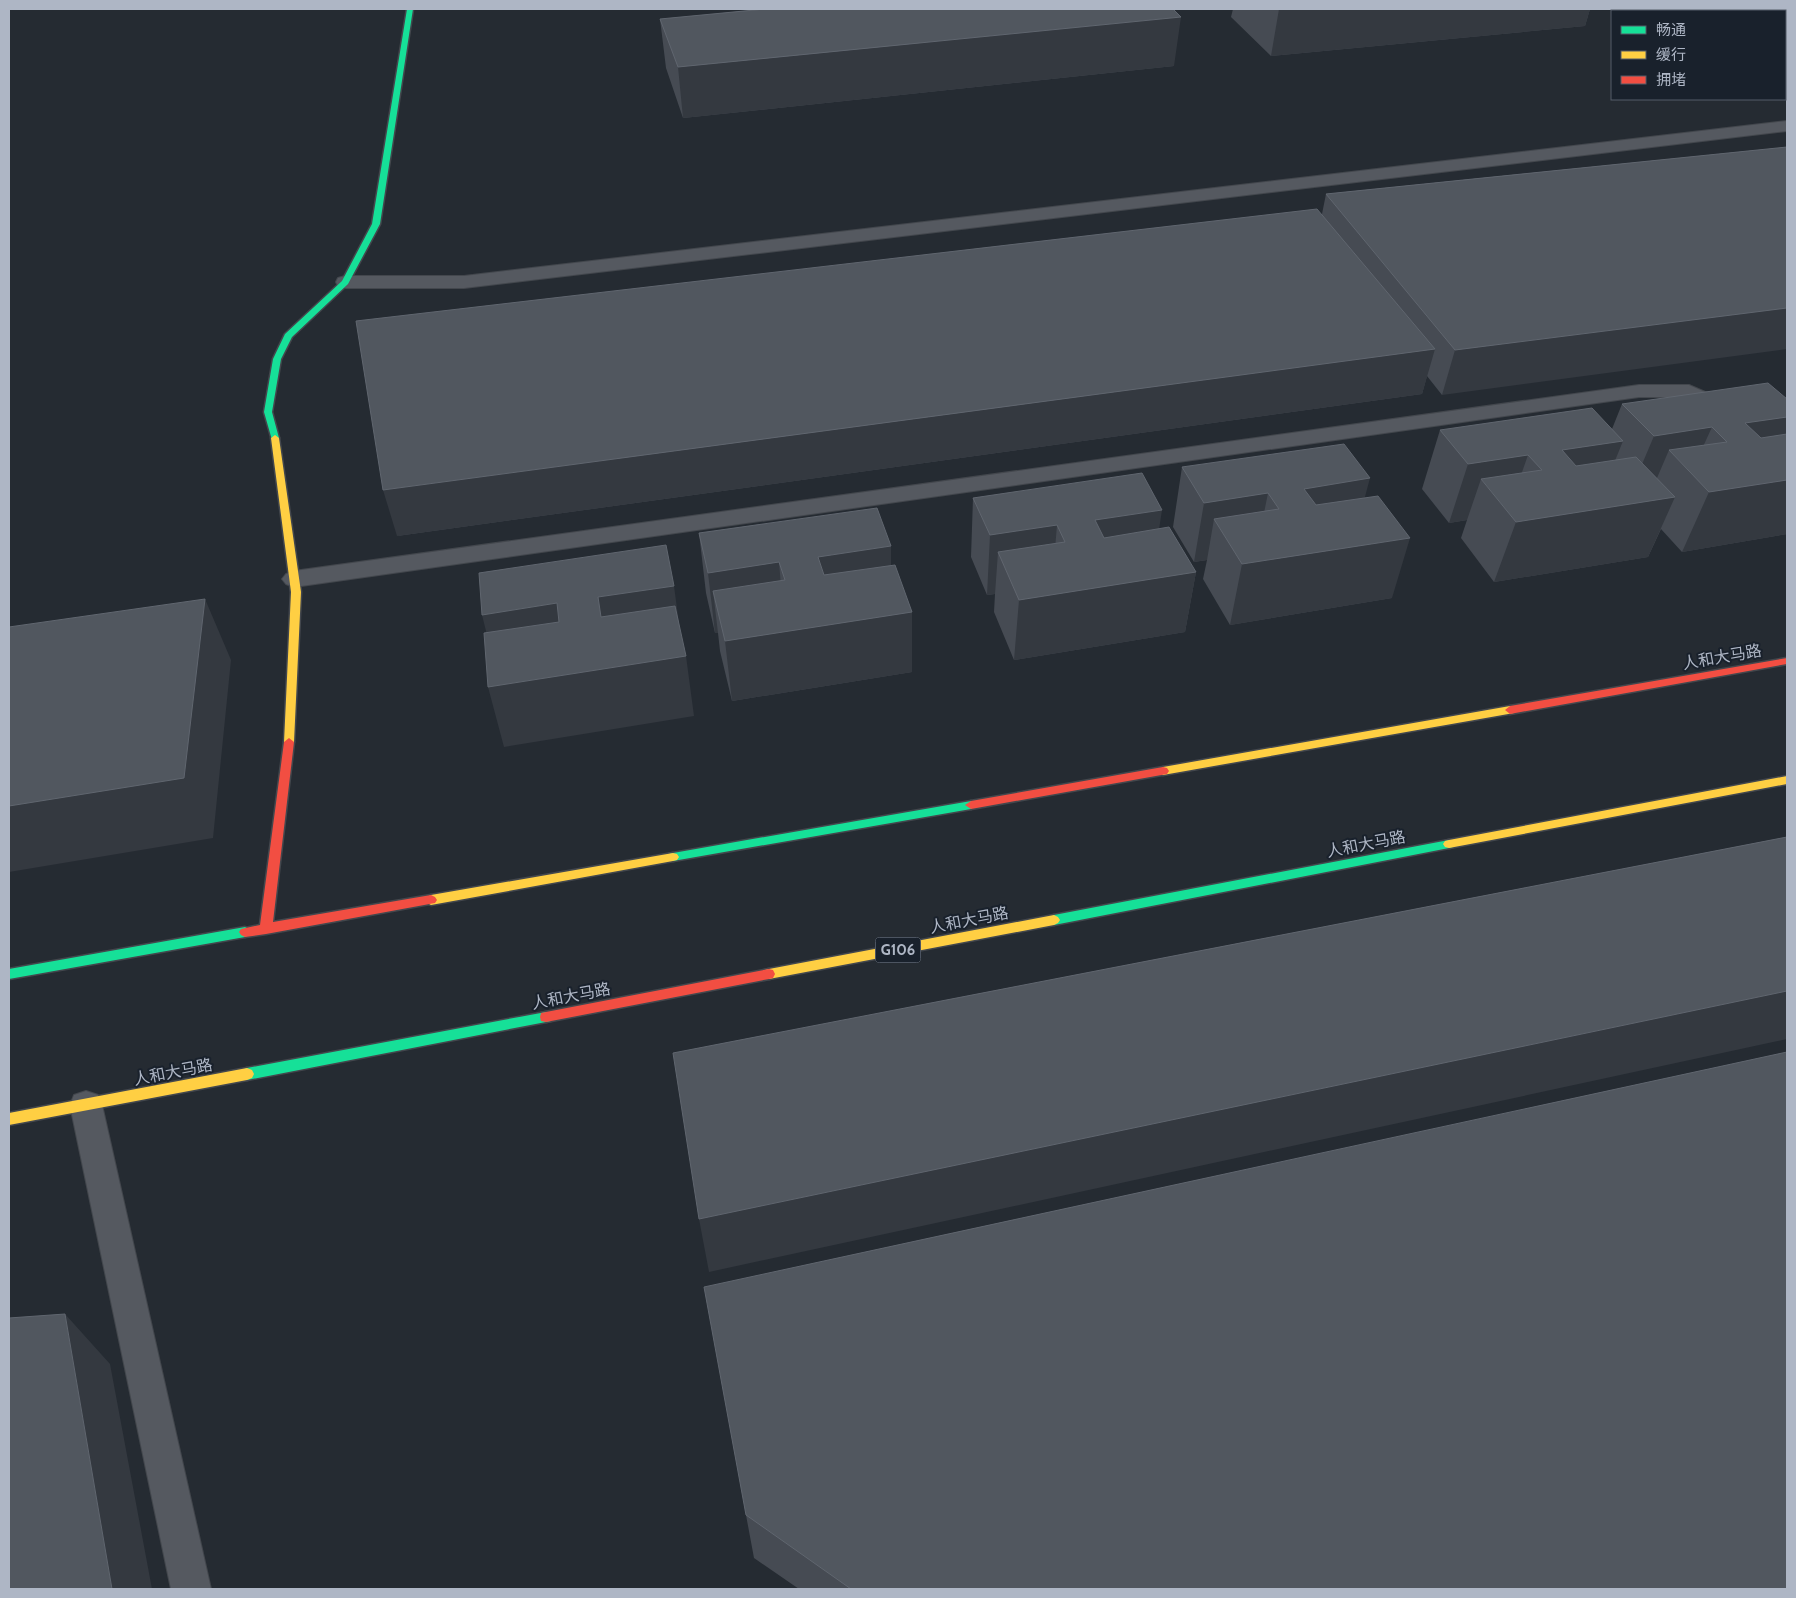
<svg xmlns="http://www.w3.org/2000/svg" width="1796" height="1598" font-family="Cabin,'Noto Sans SC',sans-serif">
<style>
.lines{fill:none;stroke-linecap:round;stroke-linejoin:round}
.street-casing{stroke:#43474d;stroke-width:2}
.fast-casing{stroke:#43474d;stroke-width:3}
.slow-casing{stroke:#43474d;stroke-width:3}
.jam-casing{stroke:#43474d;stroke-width:3}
.street{fill:#555960;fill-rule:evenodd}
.fast{fill:#16e098;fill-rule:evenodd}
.slow{fill:#ffcf43;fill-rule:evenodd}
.jam{fill:#f24e42;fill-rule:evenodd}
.wall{fill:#464b53}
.shaded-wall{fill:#343940}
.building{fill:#51575f;stroke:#60666f}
.labels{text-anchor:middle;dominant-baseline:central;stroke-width:4;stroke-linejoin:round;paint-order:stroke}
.shield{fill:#19212c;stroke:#818997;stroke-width:1}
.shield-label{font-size:15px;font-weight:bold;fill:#aeb6c5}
.street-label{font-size:16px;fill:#aeb6c5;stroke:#19212c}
</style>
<rect width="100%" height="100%" fill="#252b32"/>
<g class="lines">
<!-- street casing -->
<g class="street-casing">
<path id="street" d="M1787,121v10l-1323,157h-119l-7,-2 -2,-4 2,-4 7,-2h119z
M1639,385h50l46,20 4,4 -4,4 -7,2 -42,-18h-47l-1345,190 -8,-3 -4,-5 4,-5 8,-3z
M86,1091l12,4 4,10 109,484h-40l-101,-484 4,-10z"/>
</g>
<!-- fast casing -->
<g class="fast-casing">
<path id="fast" d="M407,9h6l-33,215 -32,60 -56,53 -11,22 -9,53 7,26 -1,2h-6l-8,-28 9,-53 12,-25 57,-53 30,-57z
M971,801l6,4 -6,4 -298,52 -4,-1 -2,-3 2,-3 4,-1z
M1449,840l4,1 2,3 -2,3 -4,1 -395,77 -4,-2 -2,-3 2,-3 4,-2z
M245,927l4,2 2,3 -2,3 -4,2 -236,42v-10z
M546,1012l5,1 1,4 -1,4 -5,1 -299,58 -5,-2 -2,-4 2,-4 5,-2z"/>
</g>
<!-- slow casing -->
<g class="slow-casing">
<path id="slow" d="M275,435l4,3 22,154 -7,150 -5,4 -5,-4 7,-150 -20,-154z
M1510,706l4,1 1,3 -1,3 -351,62 -6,-4 6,-4z
M1787,776v8l-338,64 -4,-1 -2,-3 2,-3 4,-1z
M673,853l4,1 2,3 -2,3 -4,1 -242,44 -4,-2 -2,-3 2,-3 4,-2z
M1054,915l4,2 2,3 -2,3 -4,2 -285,54 -4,-1 -2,-4 2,-4 4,-1z
M247,1068l5,2 2,4 -2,4 -5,2 -238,45v-12z"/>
</g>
<!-- jam casing -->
<g class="jam-casing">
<path id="jam" d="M1787,658v6l-277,50 -5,-4 5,-4z
M289,738l5,4 -21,180 158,-27 4,2 2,3 -2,3 -169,31 -21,3 -4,-2 -2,-3 2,-3 19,-4 24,-183z
M1163,767l4,1 2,3 -2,3 -196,35 -6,-4 6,-4z
M769,969l4,1 2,4 -2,4 -4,1 -223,43 -5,-1 -1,-4 1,-4 5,-1z"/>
</g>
<!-- street -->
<use href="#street" class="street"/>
<!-- fast -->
<use href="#fast" class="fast"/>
<!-- slow -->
<use href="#slow" class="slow"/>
<!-- jam -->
<use href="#jam" class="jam"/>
</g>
<!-- wall -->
<path class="wall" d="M1233,9h357l-5,17 -314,30 -40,-39z
M1667,9h79l-11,2h-63z
M660,19l514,47 -491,52 -17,-50z
M1787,147l-345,248 -15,-19 -5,18 -1025,142 925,-322 4,-20z
M1787,399v135l-105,18 -21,-23 -13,28 -154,25 -33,-44 6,-18 -18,3 -27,-34 18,-59 172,-1 10,-25z
M1182,467l183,31 27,100 -162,27 -27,-46 4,-19 -13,2 -21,-35z
M973,498l186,31 37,43 -11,60 -171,28 -20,-48 1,-18 -8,1 -16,-38z
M699,533l192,32 21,47v60l-180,29 -12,-50 -2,-18h-3l-9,-40z
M746,1515l1041,74h-988l-45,-31z"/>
<!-- shaded-wall -->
<path class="shaded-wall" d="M1279,9h311l-5,17 -314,30z
M1697,9h49l-11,2h-39z
M1181,17l-7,49 -491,52 -5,-51z
M1787,308v41l-345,46 13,-45z
M1435,349l-13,45 -1025,142 -14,-46z
M1787,417v31l-12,25 -30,-50z
M1712,427l-21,46 -22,-23 -18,42 -22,3 25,-59z
M1623,441l-24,59 -37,-50z
M1528,455l-20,57 -27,-33 -14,41 -18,3 19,-59z
M1370,478l-16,60 -64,10 14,-59z
M1787,480v54l-105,18 27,-60z
M1268,493l-12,60 -42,-34 -7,41 -13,2 10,-59z
M1675,497l-27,60 -154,25 22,-60z
M1162,510l-9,59 -65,11 7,-60z
M1057,525l-5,60 -54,-33 -3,42 -8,1 3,-60z
M1410,538l-18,60 -162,27 12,-61z
M891,546v60l-70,11 -3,-60z
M779,562l5,60 -71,-31 5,42h-3l-7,-60z
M1196,572l-11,60 -171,28 5,-60z
M674,586l8,60 4,10 8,60 -190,31 -16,-60 110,-90z
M205,599l26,61 -18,178 -204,34v-66z
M557,603l13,60 -73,12 -15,-60z
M912,612v60l-180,29 -7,-60z
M1787,991v48l-1078,233 -10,-53z
M65,1314l45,50 42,225h-40z"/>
<!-- building -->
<path class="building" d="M765,9h408l8,8 -503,50 -18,-48z
M1787,147v161l-332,42 -129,-156z
M1317,209l118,140 -1052,141 -27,-169z
M1768,383l19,16v18l-42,6 16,15 26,-4v46l-78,12 -40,-42 58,-8 -15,-15 -58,9 -32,-32z
M1592,408l31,33 -61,9 14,16 60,-9 39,40 -159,25 -35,-43 61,-9 -14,-15 -60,9 -28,-34z
M1344,444l26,34 -66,11 12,16 62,-9 32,42 -168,26 -28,-45 65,-10 -11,-16 -64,10 -22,-36z
M1142,473l20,37 -67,10 9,18 65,-11 27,45 -177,28 -21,-48 67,-10 -8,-17 -67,10 -17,-37z
M877,508l14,38 -73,11 6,18 71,-10 17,47 -187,29 -12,-50 72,-11 -6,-18 -71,11 -9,-40z
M666,545l8,41 -76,11 3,20 74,-11 11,50 -198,31 -4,-54 75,-11 -2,-19 -75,12 -3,-42z
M205,599l-21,179 -175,28v-179z
M1787,837v154l-1088,228 -26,-166z
M1787,1052v537h-936l-105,-74 -42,-228z
M65,1314l47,275h-103v-271z"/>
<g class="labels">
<!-- shield labels -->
<rect class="shield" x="875.5" y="937.5" width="45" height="25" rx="4"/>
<g class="shield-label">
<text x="898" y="950">G106</text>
</g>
<!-- street labels -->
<g class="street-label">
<text transform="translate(1722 657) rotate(-10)">人和大马路</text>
<text transform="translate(1366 844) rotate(-11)">人和大马路</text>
<text transform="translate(969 920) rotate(-11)">人和大马路</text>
<text transform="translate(571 996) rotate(-11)">人和大马路</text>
<text transform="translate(173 1072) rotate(-11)">人和大马路</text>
</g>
</g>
<!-- border -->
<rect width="1796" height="1598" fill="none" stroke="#aeb6c5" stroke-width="20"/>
<!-- legend -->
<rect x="1611" y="10" width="175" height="90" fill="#19212c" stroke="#555d69"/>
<rect x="1621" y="26" width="25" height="8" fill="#16e098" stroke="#555d69"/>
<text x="1656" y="35" font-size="15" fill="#aeb6c5">畅通</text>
<rect x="1621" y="51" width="25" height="8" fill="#ffcf43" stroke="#555d69"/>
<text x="1656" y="60" font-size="15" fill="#aeb6c5">缓行</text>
<rect x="1621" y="76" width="25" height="8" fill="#f24e42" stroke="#555d69"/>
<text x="1656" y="85" font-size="15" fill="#aeb6c5">拥堵</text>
</svg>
